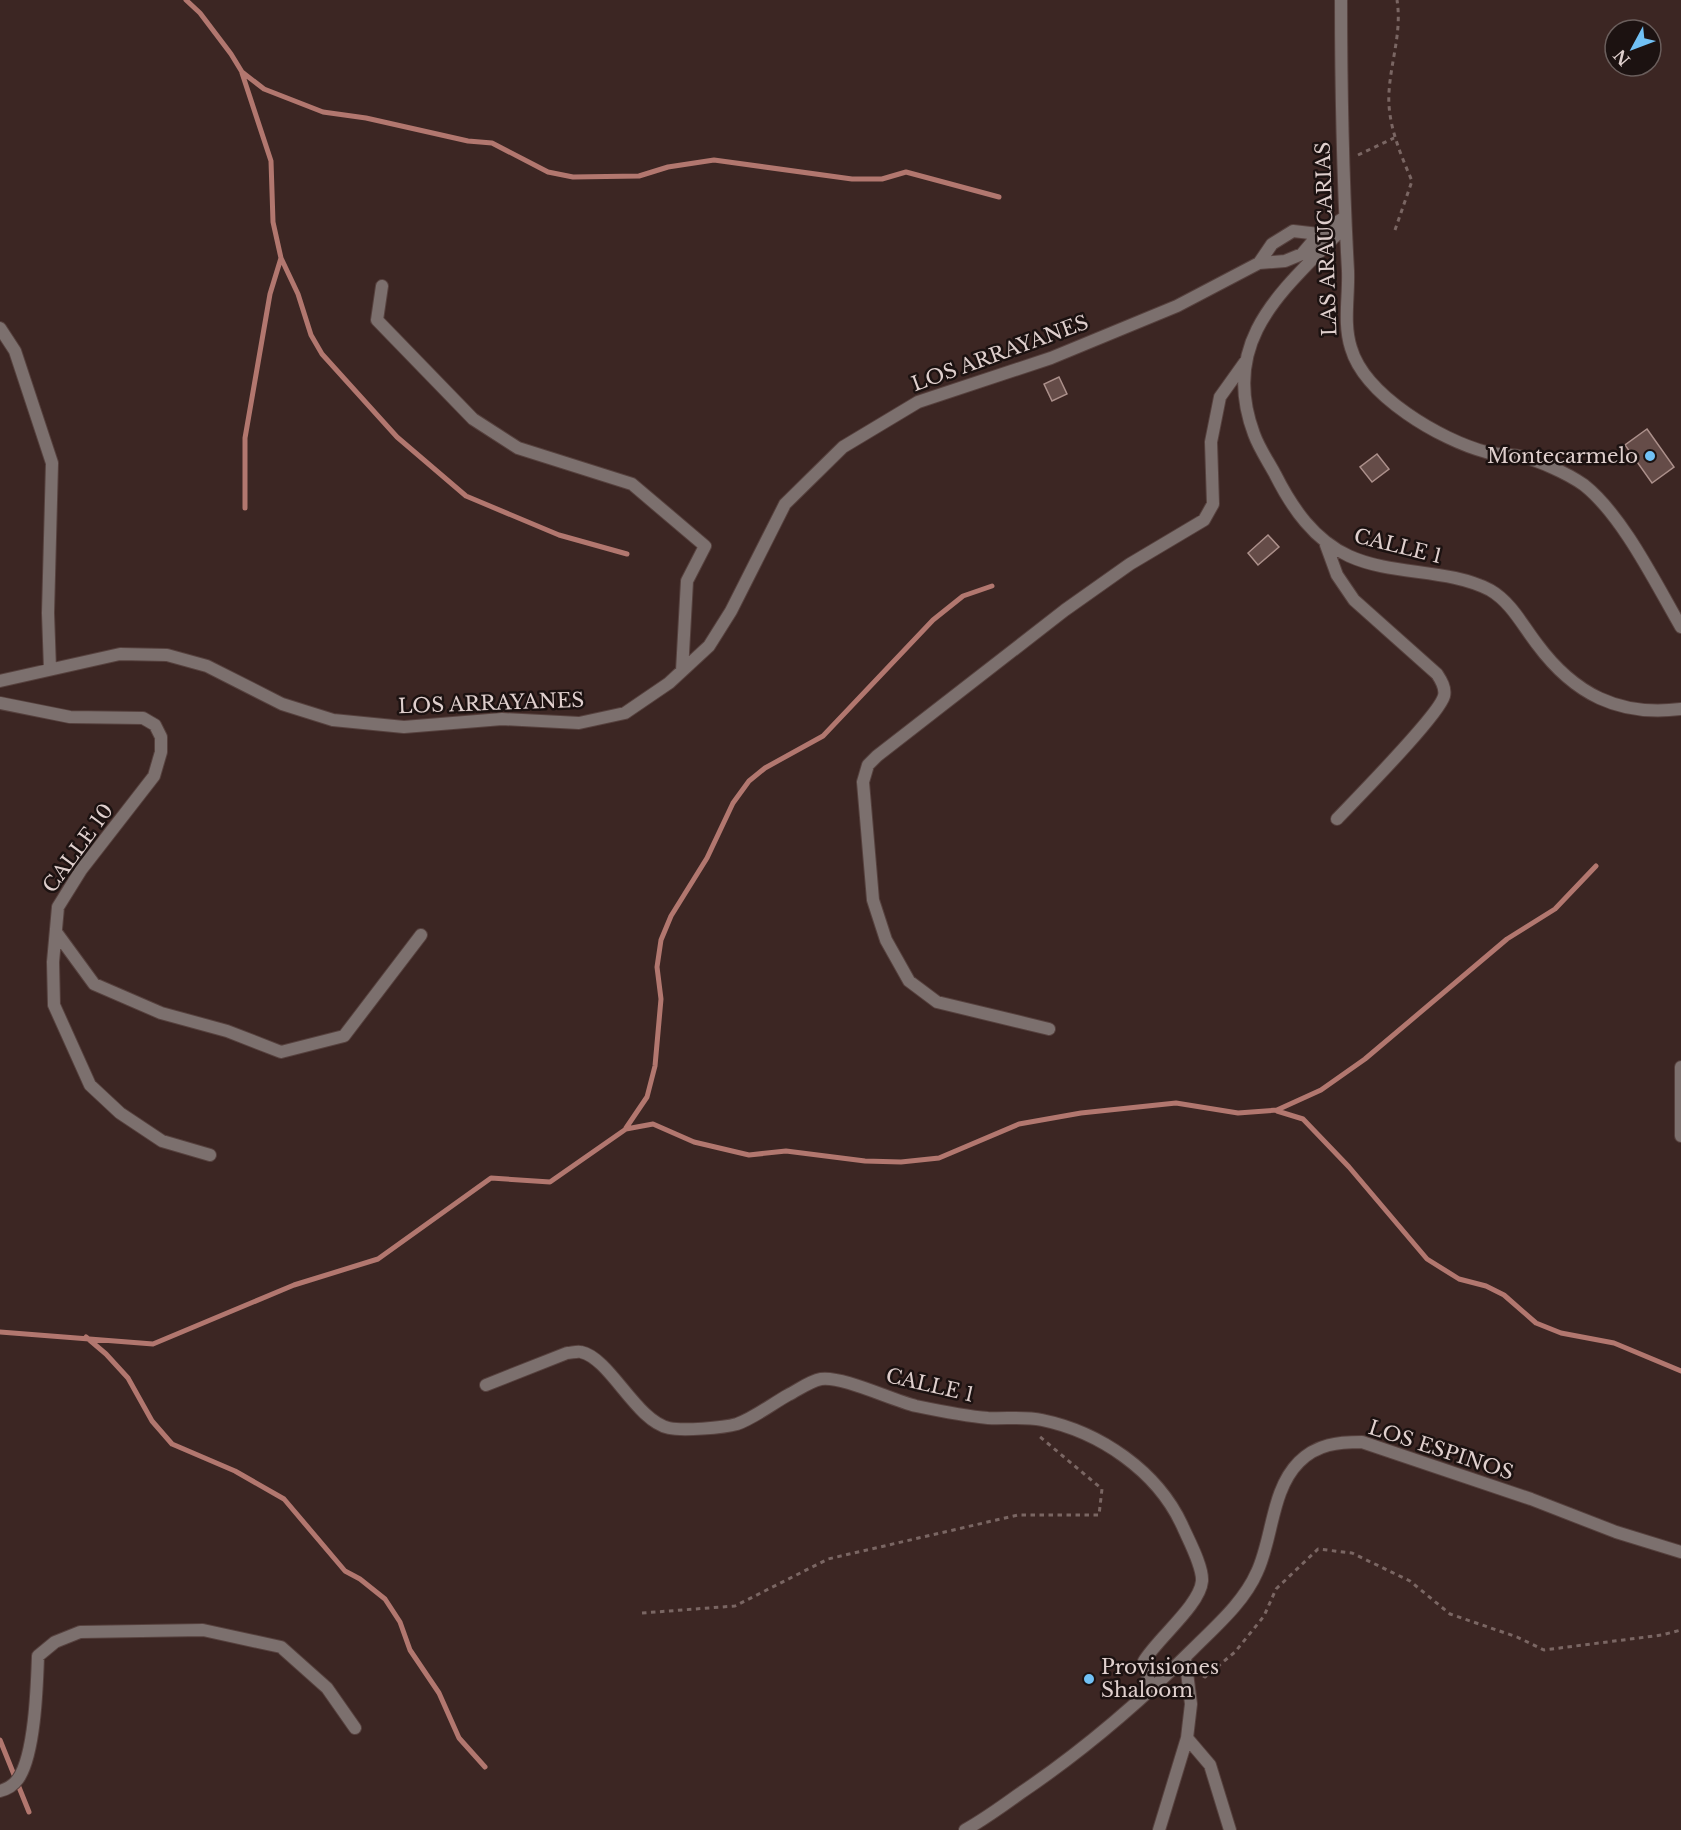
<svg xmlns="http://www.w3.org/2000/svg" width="1681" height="1830" font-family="'Libre Baskerville',serif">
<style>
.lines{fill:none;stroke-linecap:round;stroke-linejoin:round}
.stream{stroke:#b2776f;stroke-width:5}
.building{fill:#654c48;stroke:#ac908b;stroke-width:1.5}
.minor-casing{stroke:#56413e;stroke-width:14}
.path{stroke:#7a6663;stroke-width:3;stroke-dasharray:4.5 4.5;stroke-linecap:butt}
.minor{stroke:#7c706e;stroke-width:12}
.poi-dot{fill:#71c1f5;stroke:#1c1211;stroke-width:2}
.labels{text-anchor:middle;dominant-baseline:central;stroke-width:5;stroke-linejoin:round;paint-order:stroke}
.street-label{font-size:20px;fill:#dfcfcd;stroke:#1c1211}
.poi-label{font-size:20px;fill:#dfcfcd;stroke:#1c1211;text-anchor:end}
</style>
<rect width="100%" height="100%" fill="#3c2623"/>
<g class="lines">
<!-- stream -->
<path class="stream" d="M186,0l14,13 31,41 11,18 22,17 59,23 43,6 102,23 24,2 56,29 25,5 66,-1 29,-9 46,-7 138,19h30l24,-7 93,25
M242,73l29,88 2,61 8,36 17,36 13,41 11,19 75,83 69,59 93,39 68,19
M245,508v-70l25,-144 11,-36
M1277,1111l26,8 46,48 78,92 32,20 27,7 18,9 32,28 25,10 53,10 67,28
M626,1128l21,-31 8,-31 6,-67 -4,-32 4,-27 10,-24 36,-58 26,-55 16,-22 16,-13 58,-32 110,-116 30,-24 29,-10
M0,1332l153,12 141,-59 84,-26 113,-81 59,4 76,-53 27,-5 41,18 55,13 37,-4 79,10 36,1 38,-4 80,-34 62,-11 95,-10 62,10 39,-3 44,-20 44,-31 142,-120 48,-30 41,-43
M86,1337l20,17 22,24 24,43 20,23 63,27 49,28 61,72 15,8 25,20 15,23 10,28 29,43 20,45 26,29
M0,1740l29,72"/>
</g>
<!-- building -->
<path class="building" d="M1059,377l8,17 -15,7 -8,-17z
M1647,429l27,38 -22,16 -27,-38z
M1377,454l12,15 -17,13 -12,-15z
M1268,535l11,12 -21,18 -10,-12z"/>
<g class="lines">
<!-- minor casing -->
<g class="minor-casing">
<path id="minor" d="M1341,0c0,91 2,181 7,271 1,26 -5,52 3,77 14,48 90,92 135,104 10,3 21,2 32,4 20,4 49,17 66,29 39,31 72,99 97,142
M1345,226c-59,62 -127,112 -91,208 5,14 14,27 21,40 17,34 39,66 74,82 44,20 98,12 141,34 21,12 33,36 47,54 37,50 82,73 144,65
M1259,263l13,-19 21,-13 26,3
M382,286l-5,34 96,99 45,29 114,36 73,62 -18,35 -5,90
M0,328l15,23 37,112 -4,150 2,56
M1326,545l11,30 17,25 83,74c4,6 9,14 7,22 -5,19 -88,103 -107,123
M0,681l120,-27 47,1 40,11 75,38 51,16 71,7 98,-8 77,4 46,-10 44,-30 40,-37 22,-35 54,-107 58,-57 75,-45 133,-44 126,-52 82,-43 26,-2 17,-7 17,-20 26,-17
M0,703l70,14 73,1 12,7 6,12v15l-7,24 -73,94 -23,37 -5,55 1,43 36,80 30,28 42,28 48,14
M56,932l38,52 67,29 66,18 54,21 63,-16 77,-101
M1049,1029l-112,-27 -28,-21 -23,-41 -13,-40 -10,-118 5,-17 9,-9 188,-146 65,-46 74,-44 9,-16 -2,-62 9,-45 25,-35
M1681,1067v69
M486,1385l81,-32c4,0 10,-2 14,-1 29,6 55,69 88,76 13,3 54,0 68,-4 17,-6 35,-20 51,-29 10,-5 22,-14 33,-16 22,-3 70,21 95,27 24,5 48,10 72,12 18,1 36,-2 54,2 58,12 115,51 140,105 6,14 21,41 20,56 -2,24 -45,58 -58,80l7,30
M1187,1738l23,27 20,65
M0,1791c8,-2 13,-5 18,-12 17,-24 19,-94 20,-123l17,-14 25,-10 123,-2 78,17 46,41 28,40
M965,1830c20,-11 39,-25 57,-38 62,-42 118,-90 171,-143 23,-23 51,-47 64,-77 16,-34 14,-82 42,-110 18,-18 39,-20 63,-20l169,57 85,33 65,20
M1159,1830l28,-92 4,-34 -6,-47"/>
</g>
<!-- path -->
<path class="path" d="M1358,155l36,-17
M1395,230l17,-49c-12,-28 -25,-58 -23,-89 2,-32 13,-60 8,-92
M642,1613l93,-7 93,-47 190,-44h81l3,-26 -63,-53
M1203,1676l2,1 30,-25 29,-36 12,-27 42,-40 34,4 58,28 40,33 67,23 27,13 118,-15 19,-5"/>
<!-- minor -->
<use href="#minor" class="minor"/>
</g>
<!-- markers -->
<g class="poi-dot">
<circle cx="1650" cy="456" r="6"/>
<circle cx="1089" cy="1679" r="6"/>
</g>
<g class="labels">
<!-- street labels -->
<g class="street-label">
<text transform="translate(1326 239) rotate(-92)">LAS ARAUCARIAS</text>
<text transform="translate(1000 353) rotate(-20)">LOS ARRAYANES</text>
<text transform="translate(1398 546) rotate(14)">CALLE 1</text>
<text transform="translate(491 703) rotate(-2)">LOS ARRAYANES</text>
<text transform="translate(78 848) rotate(-54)">CALLE 10</text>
<text transform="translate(930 1385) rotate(13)">CALLE 1</text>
<text transform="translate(1441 1450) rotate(18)">LOS ESPINOS</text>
</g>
<!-- poi labels -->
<g class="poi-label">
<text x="1638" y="456">Montecarmelo</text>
<text x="1101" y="1667" text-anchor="start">Provisiones<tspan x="1101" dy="23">Shaloom</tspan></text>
</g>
</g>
<!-- north arrow -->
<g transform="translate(1633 48) rotate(229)"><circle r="28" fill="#1c1211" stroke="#6a5e5c" stroke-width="1.5"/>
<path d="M0-4.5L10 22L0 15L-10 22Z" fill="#71c1f5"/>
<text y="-9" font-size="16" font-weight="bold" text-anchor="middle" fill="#dfcfcd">N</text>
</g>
</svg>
